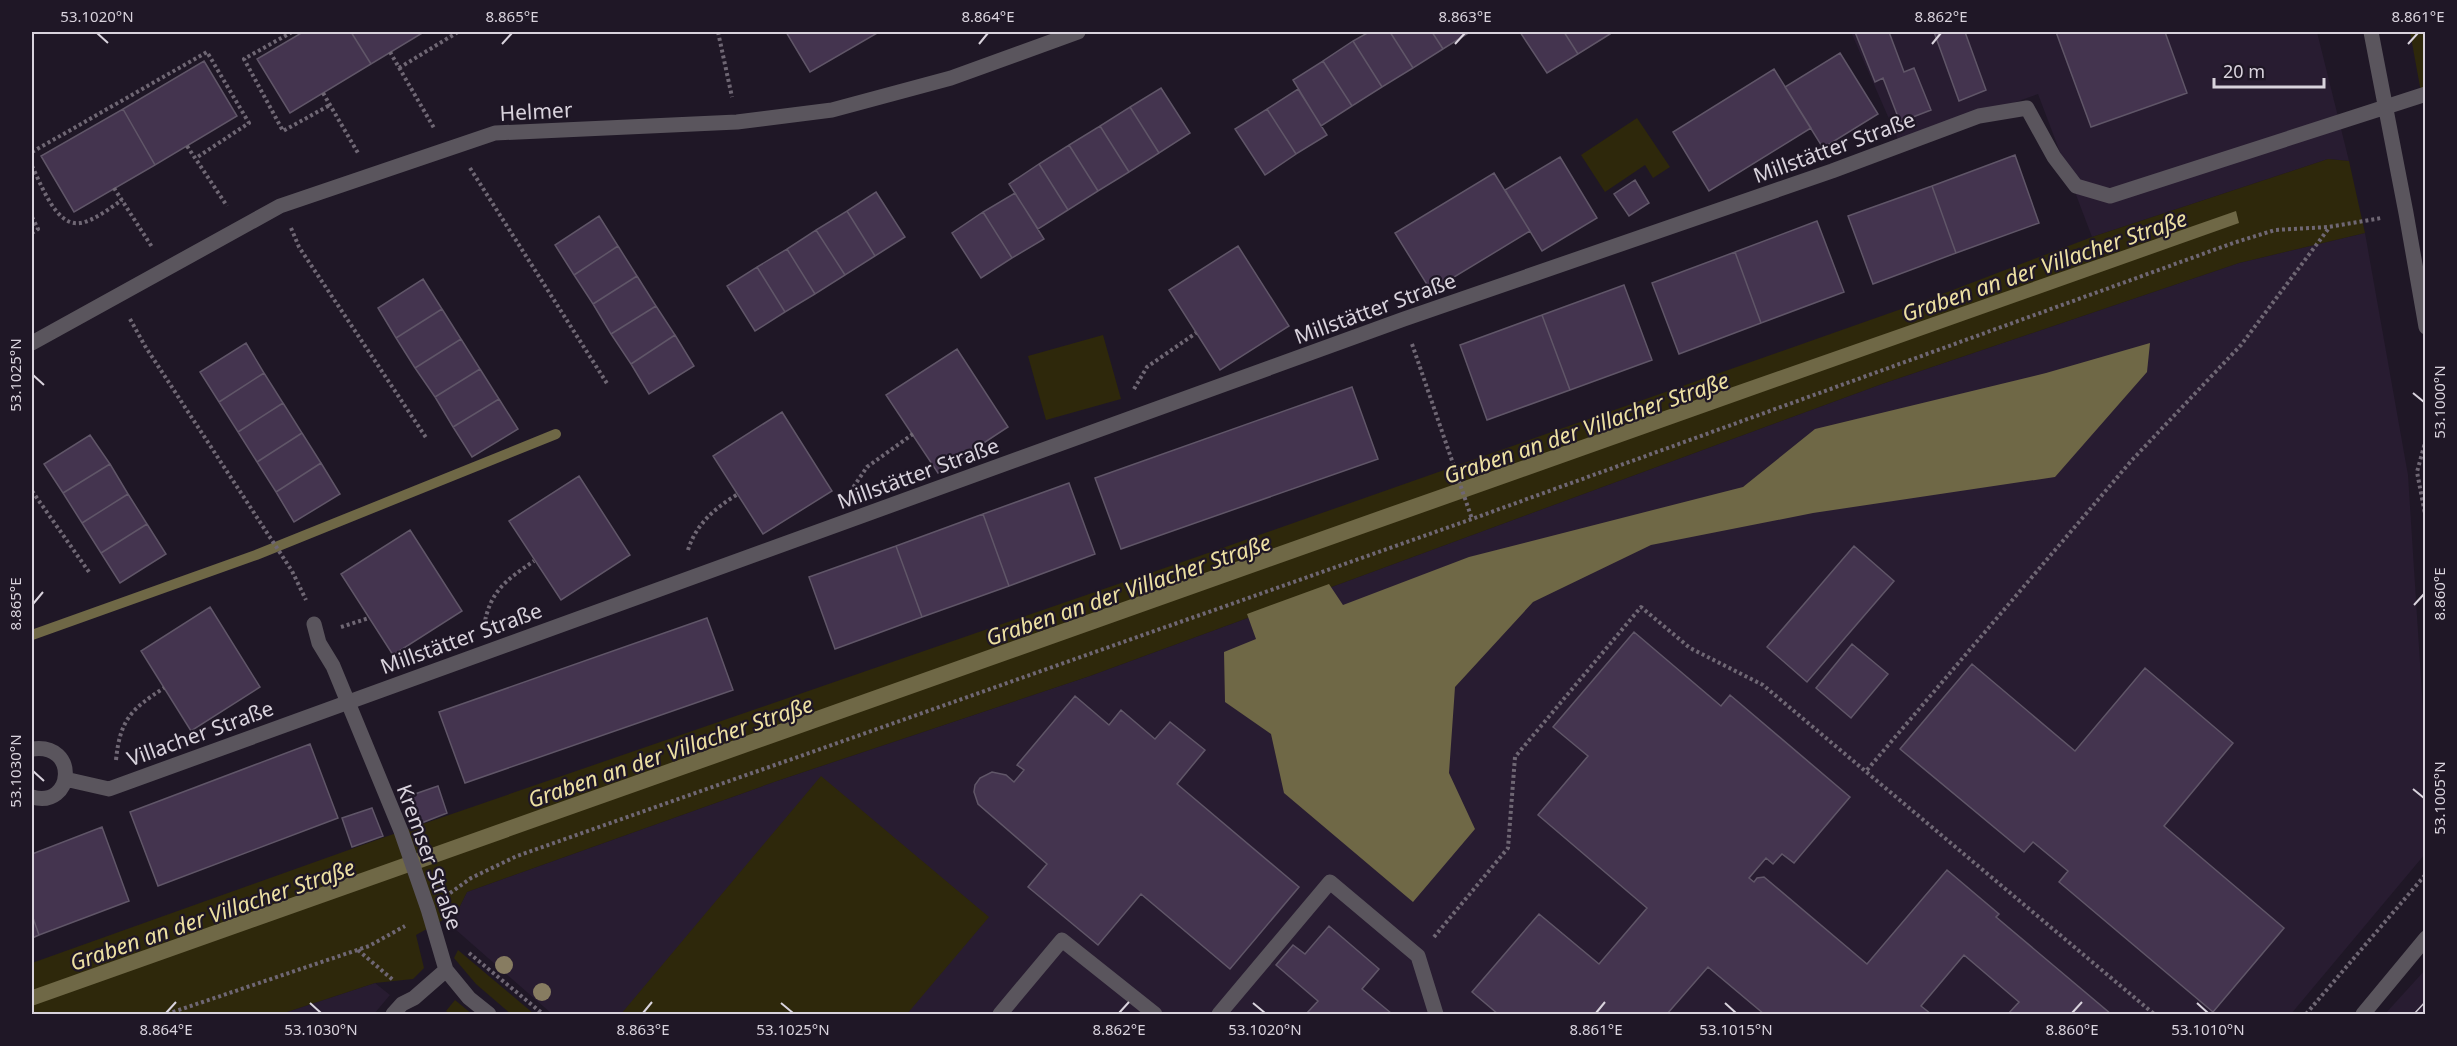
<svg xmlns="http://www.w3.org/2000/svg" width="2457" height="1046" font-family="'Noto Sans',sans-serif">
<style>
.built{fill:#281c31}
.green{fill:#2e280b}
.water{fill:#6f6846}
.lines{fill:none;stroke-linecap:round;stroke-linejoin:round}
.stream{stroke:#6f6846;stroke-width:10}
.building{fill:#44344f;stroke:#605668;stroke-width:1.5}
.path{stroke:#6f6774;stroke-width:4;stroke-dasharray:3 3;stroke-linecap:butt}
.minor{stroke:#5a555d;stroke-width:15}
.tram{stroke:#c6c0ca;stroke-width:1.5}
.tree{fill:#877c61}
.ticks{fill:none;stroke:#d9d3dd;stroke-width:2}
.labels{text-anchor:middle;dominant-baseline:central;stroke-width:4.5;stroke-linejoin:round;paint-order:stroke}
.street-label{font-size:21px;fill:#d9d3dd;stroke:#1f1726}
.water-label{font-size:22px;font-style:italic;fill:#ede0a2;stroke:#1f1726}
.neatline{fill:none;stroke:#d9d3dd;stroke-width:2}
.ticks-label{font-size:15px;text-anchor:middle;fill:#d9d3dd}
</style>
<rect width="100%" height="100%" fill="#1f1726"/>
<!-- built -->
<path class="built" d="M1851,32h466l32,129 -21,-2 -236,78 -54,-143 -138,50z
M2365,233l43,242 17,266v113l-134,160h-1739l-97,-85 2,-17 10,-20 310,-111 313,-105 792,-292 357,-121z
M2425,970v44h-40z
M375,983l15,12 -16,19h-93z"/>
<!-- green -->
<path class="green" d="M2410,32h15v82z
M1637,118l33,49 -17,11 -8,-13 -40,27 -24,-37z
M2328,159l21,2 16,72 -126,30 -357,121 -792,292 -313,105 -310,111 -10,20 -41,23 8,33 -11,11 -38,4 -94,31h-249v-51l353,-126 829,-286 710,-250 168,-64z
M1103,335l18,64 -75,21 -18,-64z
M821,776l168,141 -82,97h-286z
M458,950l76,64h-23l-35,-30 -22,-26z
M455,1000l17,14h-22l-4,-3z"/>
<!-- water -->
<path class="water" d="M2236,211l3,12 -2207,783v-16l1355,-482z
M2150,343l-3,29 -92,105 -242,36 -162,32 -118,57 -78,85 -6,86 26,56 -62,73 -129,-109 -13,-59 -46,-32 -1,-50 32,-13 -9,-25 82,-30 14,21 126,-48 274,-70 72,-58 231,-56z"/>
<g class="lines">
<!-- stream -->
<path class="stream" d="M32,635l224,-80 300,-121"/>
</g>
<!-- building -->
<path class="building" d="M303,32h48l20,32 -81,49 -33,-54z
M351,32h73l-53,32z
M786,32h93l-69,40z
M1369,32h21l23,36 -31,19 -29,-46z
M1390,32h42l11,17 -30,19z
M1432,32h38l-27,17z
M1520,32h44l14,22 -31,19z
M1564,32h44l2,2 -32,20z
M1855,32h36h-2l15,40 10,-4 17,42 -31,12 -17,-44 -8,4z
M1934,32h31l21,58 -27,11z
M2056,32h109l22,61 -96,34z
M1353,41l29,46 -30,19 -29,-45z
M1840,53l38,61 -55,34 -38,-61z
M204,61l33,55 -82,49 -32,-56z
M1323,61l29,45 -31,20 -28,-46z
M1774,69l37,59 -102,63 -36,-59z
M1161,88l29,45 -31,20 -29,-46z
M1298,89l29,46 -31,19 -29,-45z
M1130,107l29,46 -30,19 -29,-46z
M123,109l32,56 -81,47 -33,-56z
M1267,109l29,45 -31,21 -30,-46z
M1100,126l29,46 -31,19 -29,-46z
M1069,145l29,46 -30,19 -29,-46z
M2015,155l24,68 -83,30 -24,-67z
M1560,157l37,61 -55,33 -37,-61z
M1039,164l29,46 -30,19 -29,-45z
M1494,173l36,58 -99,60 -36,-58z
M1635,180l14,23 -20,13 -15,-22z
M1932,186l24,67 -83,31 -25,-68z
M876,192l29,45 -30,19 -28,-45z
M1015,193l29,46 -32,19 -29,-46z
M847,211l28,45 -30,19 -29,-45z
M983,212l29,46 -31,20 -29,-45z
M599,216l19,30 -44,29 -19,-30z
M1817,221l27,71 -83,31 -26,-71z
M816,230l29,45 -30,19 -28,-45z
M618,246l19,30 -44,28 -19,-29z
M1238,246l51,80 -69,44 -51,-80z
M787,249l28,45 -30,18 -28,-45z
M1735,252l26,71 -82,31 -27,-71z
M757,267l28,45 -30,19 -28,-45z
M637,276l19,30 -45,28 -18,-30z
M423,279l19,30 -46,29 -18,-30z
M1624,285l28,75 -82,30 -28,-75z
M656,306l19,29 -44,29 -20,-30z
M442,309l19,30 -46,29 -19,-30z
M1542,315l28,75 -83,30 -27,-75z
M675,335l19,31 -45,28 -18,-30z
M461,339l19,30 -45,28 -20,-29z
M246,343l18,30 -45,29 -19,-30z
M957,349l51,78 -70,46 -52,-78z
M480,369l19,30 -46,28 -18,-30z
M264,373l19,30 -45,29 -19,-30z
M1352,387l26,72 -257,90 -26,-71z
M499,399l19,30 -46,28 -19,-30z
M283,403l19,30 -45,29 -19,-30z
M782,412l50,79 -69,43 -50,-78z
M302,433l19,30 -45,29 -19,-30z
M90,435l20,29 -47,29 -19,-29z
M321,463l19,31 -46,28 -18,-30z
M110,464l18,30 -46,29 -19,-30z
M579,476l51,79 -69,45 -52,-79z
M1069,483l26,71 -86,32 -26,-72z
M128,494l19,30 -46,29 -19,-30z
M983,514l26,72 -87,31 -26,-71z
M147,524l19,30 -46,29 -19,-30z
M410,530l52,81 -69,44 -52,-81z
M896,546l26,71 -87,32 -26,-72z
M1854,546l40,35 -87,101 -40,-35z
M210,607l50,80 -69,44 -50,-80z
M707,618l26,72 -268,93 -26,-71z
M1634,632l87,74 9,-11 120,102 -56,66 -12,-9 -9,10 -7,-6 -17,20 5,4 3,-4 7,-1 103,87 80,-94 52,44 -3,3 115,97h-103l11,-12 -55,-47 -43,51 10,8h-167l-56,-47 -41,47h-169l-26,-22 67,-78 60,50 48,-56 -109,-93 50,-59 -35,-29z
M1852,644l36,30 -37,44 -35,-30z
M1972,664l103,87 70,-83 88,75 -69,83 120,102 -71,84 -154,-130 9,-11 -35,-29 -9,10 -124,-103z
M1075,696l34,29 12,-15 34,29 15,-17 35,28 -28,34 122,103 -69,82 -89,-75 -43,51 -70,-58 19,-23 -69,-60 -4,-12 1,-7 5,-7 12,-6 14,3 8,7 10,-12 -7,-5z
M310,744l28,74 -180,68 -28,-74z
M438,786l9,27 -28,11 -10,-28z
M372,808l11,28 -31,11 -10,-29z
M102,827l27,74 -90,34 -7,-20v-61z
M32,915l7,20 -7,3z
M1329,926l50,43 -17,20 29,24 -2,1h-83l12,-13 -42,-36 17,-20 12,9z"/>
<g class="lines">
<!-- path -->
<path class="path" d="M292,32l-48,27 39,72 47,-26
M718,32l14,65
M390,52l44,76
M399,68l59,-36
M323,93l35,60
M187,146l40,60
M32,152l175,-100 42,71 -53,35
M32,166c9,18 24,61 48,57 14,-2 30,-15 42,-23
M470,168l138,217
M114,188l38,59
M32,217l6,12 -6,4
M291,228l8,19 128,192
M130,319l15,27 147,225 14,29
M1412,344l60,175
M1134,389l13,-22 49,-34
M2426,439l-9,33 9,47
M32,491l57,81
M850,492l17,-25 46,-33
M688,550c8,-26 27,-42 50,-56
M484,626c6,-35 22,-46 50,-65
M341,627l28,-9
M116,760c4,-40 15,-51 48,-72
M1867,770l265,-310 109,-115 88,-117
M450,893l21,-15 46,-22 955,-337 761,-276 42,-13 54,-3 52,-9
M1434,937l74,-89 7,-91 126,-150 49,41 73,37 391,329
M358,950l35,30
M469,953l74,61
M167,1014l202,-68 36,-20
M2306,1014l120,-140"/>
<!-- minor -->
<path class="minor" d="M2371,32l35,181 20,114
M32,343l248,-137 215,-73 242,-11 95,-12 119,-32 127,-46
M314,624l5,19 14,23 68,165 27,78 18,61 23,28 20,16
M32,749c47,-7 42,60 0,48
M65,779l44,10 1295,-470 428,-148 147,-55 48,-8 27,49 22,29 34,10 316,-102
M393,1014l9,-10 12,-6 32,-28
M1000,1014l62,-74 93,74
M1219,1014l111,-132 88,74 18,58
M2363,1014l63,-76"/>
<!-- tram -->
<path class="tram" d="M2414,1014l12,-13"/>
</g>
<!-- trees -->
<g class="tree">
<circle cx="504" cy="965" r="9"/>
<circle cx="542" cy="992" r="9"/>
</g>
<!-- ticks -->
<path class="ticks" d="M97,33l11,10M502,44l10,-11M979,44l9,-11M1455,44l10,-11M1932,44l9,-11M2408,44l10,-11M33,375l11,10M2413,393l11,9M33,604l10,-12M2414,605l10,-11M33,771l11,10M2413,789l11,9M310,1003l11,10M781,1003l12,10M1253,1003l12,10M1725,1003l11,10M2197,1003l11,10M166,1013l10,-11M643,1013l9,-11M1119,1013l10,-11M1596,1013l9,-11M2072,1013l10,-11"/>
<g class="labels">
<!-- street labels -->
<g class="street-label">
<text transform="translate(536 111) rotate(-3)">Helmer</text>
<text transform="translate(1834 147) rotate(-20)">Millstätter Straße</text>
<text transform="translate(1375 308) rotate(-20)">Millstätter Straße</text>
<text transform="translate(918 473) rotate(-20)">Millstätter Straße</text>
<text transform="translate(461 638) rotate(-20)">Millstätter Straße</text>
<text transform="translate(200 733) rotate(-20)">Villacher Straße</text>
<text transform="translate(430 857) rotate(70)">Kremser Straße</text>
</g>
<!-- water labels -->
<g class="water-label">
<text transform="translate(2044 265) rotate(-19)">Graben an der Villacher Straße</text>
<text transform="translate(1586 427) rotate(-19)">Graben an der Villacher Straße</text>
<text transform="translate(1128 589) rotate(-19)">Graben an der Villacher Straße</text>
<text transform="translate(670 751) rotate(-19)">Graben an der Villacher Straße</text>
<text transform="translate(212 914) rotate(-19)">Graben an der Villacher Straße</text>
</g>
</g>
<!-- border -->
<rect width="2457" height="1046" fill="none" stroke="#1f1726" stroke-width="66"/>
<!-- scale -->
<path d="M2214 78v9h110v-9" fill="none" stroke="#d9d3dd" stroke-width="3"/>
<text x="2223" y="78" font-size="18" fill="#d9d3dd" stroke="#1f1726" stroke-width="4.5" paint-order="stroke">20 m</text>
<rect x="33" y="33" width="2391" height="980" class="neatline"/>
<g class="ticks-label">
<text x="97" y="22">53.1020°N</text>
<text x="512" y="22">8.865°E</text>
<text x="988" y="22">8.864°E</text>
<text x="1465" y="22">8.863°E</text>
<text x="1941" y="22">8.862°E</text>
<text x="2418" y="22">8.861°E</text>
<text transform="translate(16 375) rotate(-90)" y="5">53.1025°N</text>
<text transform="translate(2440 402) rotate(-90)" y="5">53.1000°N</text>
<text transform="translate(2440 594) rotate(-90)" y="5">8.860°E</text>
<text transform="translate(16 604) rotate(-90)" y="5">8.865°E</text>
<text transform="translate(16 771) rotate(-90)" y="5">53.1030°N</text>
<text transform="translate(2440 798) rotate(-90)" y="5">53.1005°N</text>
<text x="166" y="1035">8.864°E</text>
<text x="321" y="1035">53.1030°N</text>
<text x="643" y="1035">8.863°E</text>
<text x="793" y="1035">53.1025°N</text>
<text x="1119" y="1035">8.862°E</text>
<text x="1265" y="1035">53.1020°N</text>
<text x="1596" y="1035">8.861°E</text>
<text x="1736" y="1035">53.1015°N</text>
<text x="2072" y="1035">8.860°E</text>
<text x="2208" y="1035">53.1010°N</text>
</g>
</svg>
